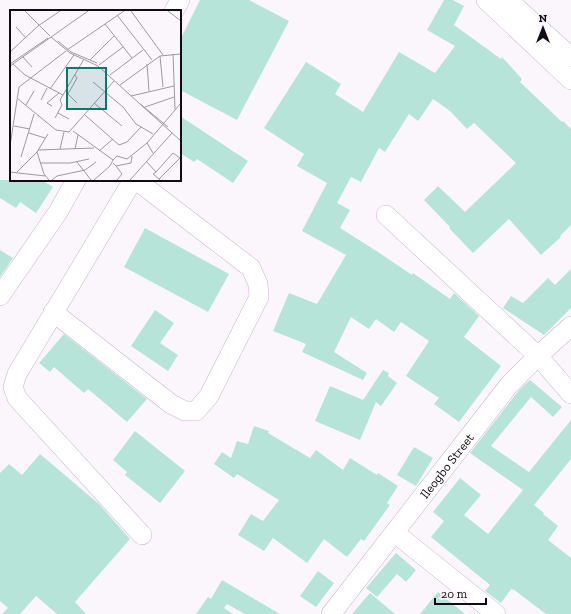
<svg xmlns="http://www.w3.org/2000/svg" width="571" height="614" font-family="'Zilla Slab',serif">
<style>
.building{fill:#b6e4d9}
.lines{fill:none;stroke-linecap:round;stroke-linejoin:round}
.minor-casing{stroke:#c9b2d1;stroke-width:20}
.minor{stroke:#fff;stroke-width:19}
.labels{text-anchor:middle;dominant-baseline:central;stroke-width:3;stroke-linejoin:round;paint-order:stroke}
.street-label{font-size:13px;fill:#120a15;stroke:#fbf6fc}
.inset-road{fill:none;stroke:#9e98a0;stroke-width:1}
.view{fill:#0f766e;fill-opacity:0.15;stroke:#0f766e;stroke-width:2}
.inset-edge{fill:none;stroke:#120a15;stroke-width:2}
</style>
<rect width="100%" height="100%" fill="#fbf6fc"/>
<!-- building -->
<path class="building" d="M200,0h49l40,21 -52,99 -57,-30v-50z
M444,0h9l11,6 -10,19 47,34 1,-2 20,22 -2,3 42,40 1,-1 8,8v96l-11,11 1,1 -20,18 -32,-36 -36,34 -24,-25 1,-1 -26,-27 14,-14 27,26 51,-49 -42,-40 -7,6 -17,-18 -17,-12 -15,22 -9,-7 -24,38 -6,-4 -18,34 -10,-5 -14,26 13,7 -10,18 38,24 34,23 1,-2 37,26 4,-6 25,23 -15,21 37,29 -42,56 -25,-18 5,-6 -33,-22 23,-35 -28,-19 -7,10 -18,-13 -7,10 -18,-12 -17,35 33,21 -4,7 -61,-28 4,-8 -33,-13 16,-38 28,11 29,-49 -44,-24 25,-48 -30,-17 7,-12 -40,-26 42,-66 35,22 -6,10 28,18 36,-60 36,21 20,-27 -28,-16z
M180,116l68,45 -15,22 -36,-24 -3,3 -14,-9z
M0,180h42l11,7 -17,26 -16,-11 -4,6 -16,-10z
M145,228l84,46 -21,38 -84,-45z
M0,250l13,8 -13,19z
M571,269v39l-27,27 -41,-27 8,-12 12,7 25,-25 7,7z
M155,310l19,13 -14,20 18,12 -10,16 -37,-25z
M64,334l83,65 -20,23 -39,-33 -4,4 -30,-26 -4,5 -11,-9z
M383,370l6,3 -1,3 9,7 -16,23 -5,-4 -16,38 -45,-19 15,-35 33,14z
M530,380l32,27 -9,10 -22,-20 -40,49 38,26 42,-52v39l-37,46 10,8 -1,1 15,12 -10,14 23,18v56h-25l-33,-25v1l-2,-1 -10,14 -16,-12 5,-6 -59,-48 13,-16 -11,-9 27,-34 21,17 -17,20 24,19 35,-44 -53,-37 50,-64z
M254,426l15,5 -1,2 42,25 6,-8 27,20 7,-12 27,17 1,-2 20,13 -11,17 3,2 -26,36 -3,-2 -14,18 -23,-18 -17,24 -34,-25 -9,13 -26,-16 13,-21 12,7 16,-21 -42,-26 -3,4 -20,-14 8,-12 9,6 6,-17 11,3z
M135,431l50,40 -25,32 -35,-28 2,-3 -14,-12z
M414,447l19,11 -17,28 -19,-11z
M40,454l59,50 31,35 -55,63 11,12h-29l-21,-18 -16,18h-18l6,-6 -8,-7v-128l9,-9 13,11z
M396,553l20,17 -10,12 -9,-8 -20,23 -11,-9z
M318,571l16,12 -18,24 -16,-11z
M222,580l58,34h-35l-18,-10 -3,4 9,6h-37l12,-17 3,2z
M438,592l27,22h-45z
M370,593l25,21h-43z"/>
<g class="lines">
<!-- minor casing -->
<g class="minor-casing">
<g id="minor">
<path d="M486,0l85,80"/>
<path d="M508,0l63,57"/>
<path d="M174,11l6,-11"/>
<path d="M133,180l-116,194 -4,13 4,11 125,137"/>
<path d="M386,215l152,141 33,38"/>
<path d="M0,296l58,-84 18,-32"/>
<path d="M53,312l118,92 14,7h11l13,-15 50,-99 -1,-13 -7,-16 -115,-88"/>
<path d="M395,533l101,81"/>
<path id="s1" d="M331,614l178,-229 29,-29 33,-30"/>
</g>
</g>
<!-- minor -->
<use href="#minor" class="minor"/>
</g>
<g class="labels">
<!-- street labels -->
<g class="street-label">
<text stroke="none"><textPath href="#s1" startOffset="188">Ileogbo Street</textPath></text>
</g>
</g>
<!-- overview -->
<g transform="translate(10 10)">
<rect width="171" height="171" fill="#fbf6fc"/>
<path class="inset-road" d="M15,1l25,25M121,1l32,44M158,1l13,10M107,5l35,45M95,14l27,34M6,17l10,11M41,27l19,16 28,13 83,75M48,31l13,11 26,11M57,40l57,-39M0,42l28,-26 22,-15M163,44l2,55M150,46l3,31M13,47l9,10M80,50l24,-24M0,54l38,-26M3,54l12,11 38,20M137,54l2,27M89,55l24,-18M0,56l78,-55M65,65l2,3 -9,16 9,9M100,65l33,-25M83,72l30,25 13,17 17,10M110,75l40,-29 21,-2M40,79l24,-34M121,86l43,-10M8,89l38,31 13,2 45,-51M31,90l6,-12M84,93l28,23M129,93l29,24M16,95l8,-14M42,96l-5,-3 12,-10M135,97l29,-10M48,103l11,6M75,105l34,30 8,-3 14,-15M45,108l7,-13 -2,-5 24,-41M4,116l16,3M63,121l40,29 -3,6 -16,14M19,123l16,5M0,136l9,-59 47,-36M50,139l4,-17M65,139l3,-14M28,140l56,-2M89,141l14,-12M27,142l7,22 5,6M143,143l-6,-10 34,-40M11,147l13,-43M103,150l4,-4 10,3 20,-16M136,151l10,11M67,152l14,18M30,153h30l19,-4M103,153l3,3 15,-3 1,-7M106,156l6,8 -5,6M0,162l35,4M7,162l20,-20 11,-18M149,169l21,-21M42,170l5,-4 28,-6 11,-8M120,170l42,-47M150,170l-7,-6 3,-2 17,-19 7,5"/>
<path class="view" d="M57,58h39v41h-39z"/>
<rect width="171" height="171" class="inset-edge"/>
</g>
<!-- north arrow -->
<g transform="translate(543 28)" stroke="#fbf6fc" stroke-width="3" paint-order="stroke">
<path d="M0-3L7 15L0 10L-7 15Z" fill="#120a15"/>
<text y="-6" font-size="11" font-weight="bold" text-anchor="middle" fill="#120a15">N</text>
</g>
<!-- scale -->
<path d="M435 598v6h51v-6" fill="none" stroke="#120a15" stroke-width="2"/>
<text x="441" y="598" font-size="12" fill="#120a15" stroke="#fbf6fc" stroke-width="3" paint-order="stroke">20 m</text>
</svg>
